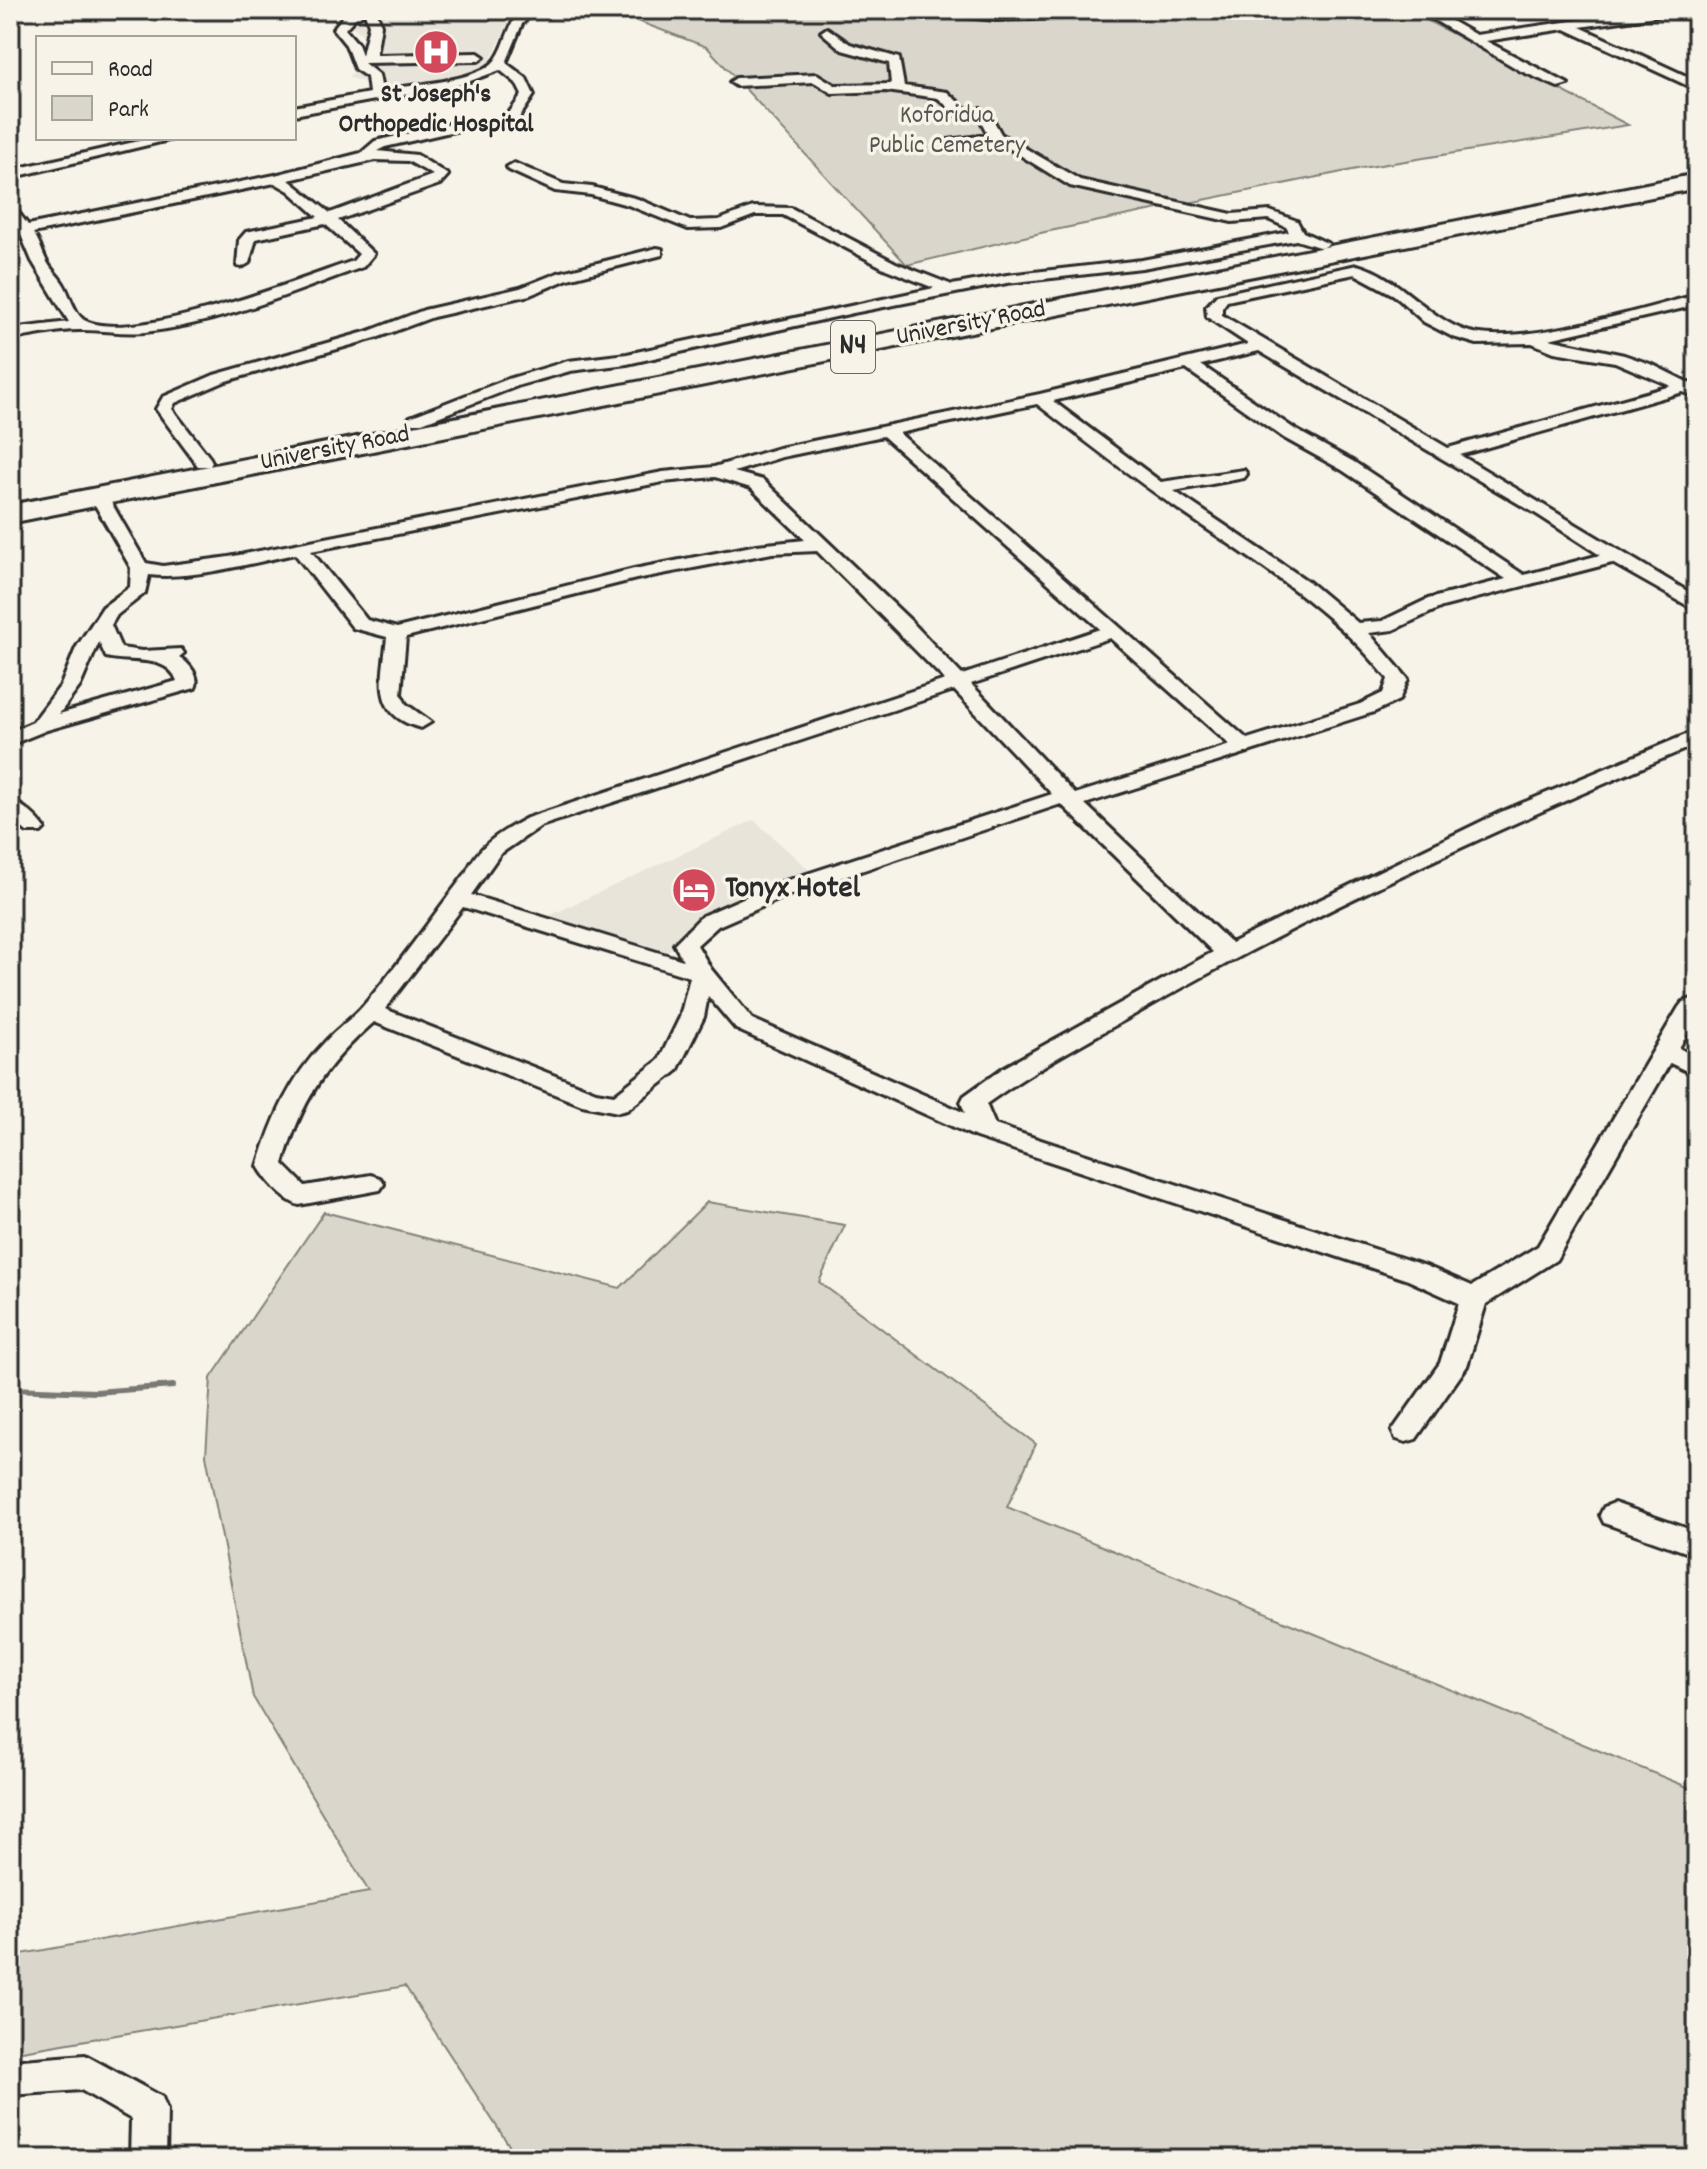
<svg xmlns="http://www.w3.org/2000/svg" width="1707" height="2169" font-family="Dekko,sans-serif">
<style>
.built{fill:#e8e4da}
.green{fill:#dad6cc;stroke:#82807c;stroke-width:2}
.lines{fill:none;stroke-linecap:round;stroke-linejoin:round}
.stream{stroke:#7a7874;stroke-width:6}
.street-casing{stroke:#2b2b2b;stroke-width:6}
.highway-casing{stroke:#2b2b2b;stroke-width:6}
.street{fill:#f7f3e8;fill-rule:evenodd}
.highway{fill:#f7f3e8;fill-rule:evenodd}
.labels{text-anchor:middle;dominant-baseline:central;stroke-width:7;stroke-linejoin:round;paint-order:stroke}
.far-poi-label{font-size:26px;font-weight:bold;fill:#2b2b2b;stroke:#f7f3e8}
.far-park-label{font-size:26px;fill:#575653;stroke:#f7f3e8}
.far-street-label{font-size:26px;fill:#2b2b2b;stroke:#f7f3e8}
.shield{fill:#f7f3e8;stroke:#686764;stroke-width:2}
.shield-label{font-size:30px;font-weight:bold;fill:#2b2b2b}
.poi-label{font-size:32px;font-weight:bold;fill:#2b2b2b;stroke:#f7f3e8;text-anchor:start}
</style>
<rect width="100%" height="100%" fill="#f7f3e8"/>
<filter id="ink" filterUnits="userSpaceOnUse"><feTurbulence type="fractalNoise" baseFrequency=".0125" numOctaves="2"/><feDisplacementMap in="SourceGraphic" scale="16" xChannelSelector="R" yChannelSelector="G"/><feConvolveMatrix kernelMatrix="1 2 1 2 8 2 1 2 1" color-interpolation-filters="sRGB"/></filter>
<g filter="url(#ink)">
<!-- built -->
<path class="built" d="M366,10h152l-5,4 -27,55 -41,12 -52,10 -45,-14 28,-19 1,-12 -34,-27 25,-5z
M754,820l63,57 -63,26 -100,55 -107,-41z"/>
<!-- green -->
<path class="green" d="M608,10h799l221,115 -266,43 -317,64 -138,33 -200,-218z
M707,1202l138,23 -26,57 217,162 -29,63 690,284v368h-773l-5,-7 -16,7h-385l-113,-173 -395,67v-97l359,-64 -116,-195 -47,-242 5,-77 113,-166 296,76z"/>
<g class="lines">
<!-- stream -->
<path class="stream" d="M10,1389l86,3 77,-6"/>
<!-- street casing -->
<g class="street-casing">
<path id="street" d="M353,10h23l5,15 -5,30 102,-2 6,4 -6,4 -114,2 15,12 3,15c26,-5 99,-8 114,-31 10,-14 11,-31 22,-45l5,-4h13l-14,14 -16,39 20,15 8,17 -21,32 -5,1 -7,-4 21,-29 -6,-12 -16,-13 -38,14 -168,31v-8l75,-14 -2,-16 -12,-8 -9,-24 -13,-16 13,-16zM365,13l4,12 -7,30 -4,-11 -13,-15 9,-10z
M929,10h133l6,4 -6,4 -66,2 -61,-6z
M1417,10h15l44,25 170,-25h30l-6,4 -90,13 117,54v9l-132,-61 -79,12 82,43 -10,3 -37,-16z
M827,28l23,16 49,14 5,28 43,6 19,17h15l10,7 10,18 79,46 152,34 38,-3 27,10 6,11 26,12 -7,4 -26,-8 -154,28 -135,15 -154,30 -226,51 -57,7 -50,14 -98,38h-12l-2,-3 2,-3 98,-38 60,-18 59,-7 307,-66 -48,-19 -103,-54h-28l-34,13 -33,1 -60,-24 -37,-10 -36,-4 -46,-21 -2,-3 7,-4 49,21 29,3 46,12 52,22 29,-1 34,-13 38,1 105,55 56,22 55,-10 135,-15 147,-28 -3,-5 -18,-8 -36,3 -162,-36 -71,-44 -51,4v-6l40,-5 -7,-14 -8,-5h-15l-20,-18 -52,-7 -54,2 -18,-11 -78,4 -6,-4 6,-4 81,-4 18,11 56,-1 -2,-21 -47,-13 -21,-18z
M458,122l7,4 -2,3 -78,18 -8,4 40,4 31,20 -8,9 -102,36 36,34 -11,13c-70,25 -143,57 -218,65 -21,2 -41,-2 -62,-2 -23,-1 -49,6 -73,9v-10l59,-7 -37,-61 -11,-26 -11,2v-8l5,-1 -5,-7v-14l5,1 13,17 247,-50 86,-22 14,-12zM375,160l33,1 25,14 -103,38 -41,-33zM275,183l14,8 29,26 -72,15 -7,8 -2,26 5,1 7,-4 7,-24 69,-15 34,30 -6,7c-53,18 -217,83 -267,60 -11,-5 -16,-26 -22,-36 -5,-9 -14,-16 -18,-25 -5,-10 -6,-18 -13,-27z
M152,138h25l-167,40v-8z
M657,248l5,1v6l-94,24 -38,16 -97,22 -54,20 -153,44 -51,22 -3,6 38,49 2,4 -2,4h-12l-42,-57 7,-12 51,-22 155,-44 55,-21 96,-22 38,-15z
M1357,265c41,11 66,48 104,64 49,22 182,-21 236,-34v10l-148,34 75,16 29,10 44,22v11l-14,-6 -223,63 237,142v14l-85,-48 -170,44 -49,23 -24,3 39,46 -9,21 -25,12 -289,92 146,139 270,-131 187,-78 9,-2v12c-182,77 -362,158 -535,255 -59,34 -121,65 -176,105l9,21 431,141 46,20 66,-40 141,-239 4,-5 14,-5v20l-18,31 18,10v18l-27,-13 -114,197 -70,44 -19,62 -51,73 -10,3 -10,-3 -4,-8 48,-68 19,-60 -51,-23 -432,-143 -240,-108 -28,-33 -4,21 -27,54 -50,39 -9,2 -36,-7 -208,-83c-49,43 -73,79 -91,142l22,22 66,-11 9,3 4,6 -4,6 -81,15c-16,-5 -33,-25 -41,-39 14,-46 32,-88 66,-123 12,-14 28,-24 40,-38 36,-42 68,-88 102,-132 12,-28 35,-41 61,-55l418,-138 -128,-129 -45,2 -136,26 -230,58 -5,57 5,10 25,18 -10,6c-51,-13 -38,-51 -34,-91l-34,-9 -58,-74c-44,9 -102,26 -146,21l-4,18 -28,22 -6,10 10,23 21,3 39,-2 3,4 -5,4c10,6 22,20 16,31l-148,42 -37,15v-13l23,-10 28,-37 15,-37 27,-41 27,-20 1,-19 -41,-72 3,-4h12l41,71 17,3 66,-9 434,-85 51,-5 65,-19 261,-54 208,-50 -41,-27 -1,-10 11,-12zM1355,274l39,21 30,27 29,15 24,7 55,-1 22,9 61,10 56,24 -223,62 -226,-133v-7l5,-7zM1259,351l279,164 62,40 -76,20 -170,-113 -58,-32 -95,-65zM1186,369l98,69 58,32 164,109 -78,20 -46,22 -24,2 -49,-41 -135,-91 70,-13 3,-4 -3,-4 -83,12 -108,-81zM1037,404c49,38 97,75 148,110 73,50 148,95 203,165l-5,14 -23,11 -113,35 -348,-306zM883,436l217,193 -138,46 -51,-54 -148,-141 -29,-8 48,-15zM715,477l36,11 54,52 -48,5 -123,24 -237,59 -30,-8 -56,-69 352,-69zM1110,638l120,107 -155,49 -104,-110zM99,642l7,15c24,6 62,-3 71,24l-118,33 21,-28zM954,690l98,104 -279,91 -71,31 -28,28 9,16 -212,-65 29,-41 41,-28zM1061,804l152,148 -210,116 -39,28 -3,6 4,11 -213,-94 -41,-50 -14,-24 21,-19 71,-31zM463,907l227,70 -10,40 -21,43 -45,35 -18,-3 -211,-83z
M10,801c13,3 27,16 35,27l-4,4h-14l-17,-14z
M1614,1503l83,29v24l-93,-33 -4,-8 4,-8z
M85,2055l77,42 5,13 -1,49h-36l1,-40 -50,-29 -71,5v-34z"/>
</g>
<!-- highway casing -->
<g class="highway-casing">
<path id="highway" d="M1697,174v14l-1687,335v-18z"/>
</g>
<!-- street -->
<use href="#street" class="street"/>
<!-- highway -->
<use href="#highway" class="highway"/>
</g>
</g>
<!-- icons -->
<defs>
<g id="hospital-disc" transform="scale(2.3)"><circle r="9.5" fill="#d1495b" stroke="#f7f3e8"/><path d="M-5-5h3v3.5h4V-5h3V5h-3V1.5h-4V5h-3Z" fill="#fff"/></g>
<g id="hotel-disc" transform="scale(2.3)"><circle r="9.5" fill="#d1495b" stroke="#f7f3e8"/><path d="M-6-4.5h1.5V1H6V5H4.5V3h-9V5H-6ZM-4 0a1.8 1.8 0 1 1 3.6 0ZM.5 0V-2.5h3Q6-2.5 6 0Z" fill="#fff"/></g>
</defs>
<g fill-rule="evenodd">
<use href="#hospital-disc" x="436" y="52"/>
<use href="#hotel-disc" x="694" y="890"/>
</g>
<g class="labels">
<!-- far-poi labels -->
<g class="far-poi-label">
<text x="436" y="95">St Joseph's<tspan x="436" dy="30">Orthopedic Hospital</tspan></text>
</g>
<!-- far-park labels -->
<g class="far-park-label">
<text x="947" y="116">Koforidua<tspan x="947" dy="30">Public Cemetery</tspan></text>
</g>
<!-- far-street labels -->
<g class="far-street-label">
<text transform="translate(971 324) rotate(-11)">University Road</text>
<text transform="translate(335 449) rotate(-11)">University Road</text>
</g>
<!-- shield labels -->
<rect class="shield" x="831" y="321" width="44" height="52" rx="6"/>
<g class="shield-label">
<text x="853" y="347">N4</text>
</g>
<!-- poi labels -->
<g class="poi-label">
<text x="725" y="890">Tonyx Hotel</text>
</g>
</g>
<!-- margin -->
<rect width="1707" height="2169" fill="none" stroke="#f7f3e8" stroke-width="40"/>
<rect x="20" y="20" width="1667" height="2129" fill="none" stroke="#2b2b2b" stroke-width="3" filter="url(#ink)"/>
<!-- legend -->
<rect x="36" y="36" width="260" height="104" fill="#f7f3e8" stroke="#a5a39c" stroke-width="2"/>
<rect x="52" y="62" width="40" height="12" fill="#f7f3e8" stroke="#a5a39c" stroke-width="2"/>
<text x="108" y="76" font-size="24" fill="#2b2b2b">Road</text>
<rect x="52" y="96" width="40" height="24" fill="#dad6cc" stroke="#a5a39c" stroke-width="2"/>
<text x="108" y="116" font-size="24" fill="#2b2b2b">Park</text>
</svg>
